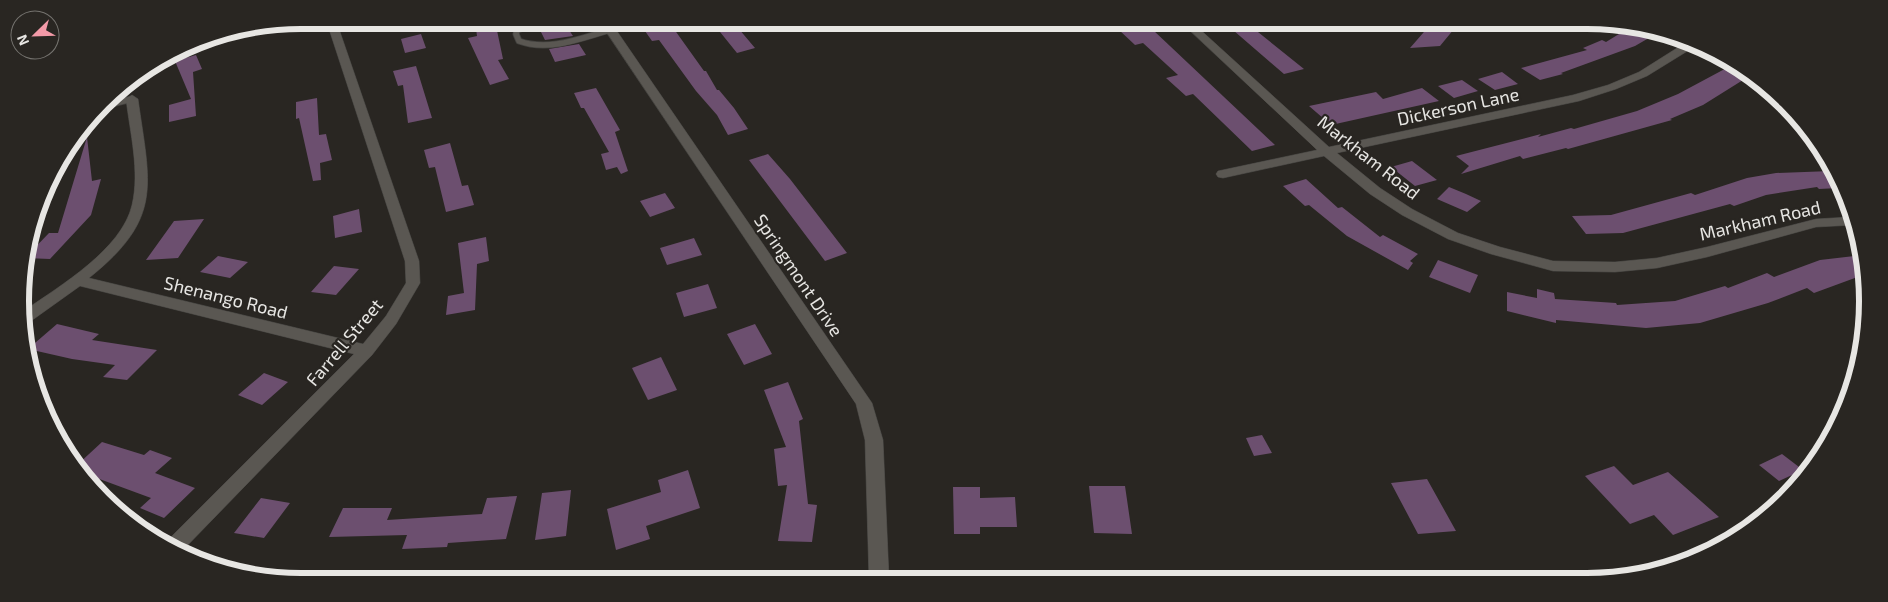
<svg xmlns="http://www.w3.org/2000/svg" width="1888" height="602" font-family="'Exo 2',sans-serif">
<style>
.building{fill:#6c4f6f}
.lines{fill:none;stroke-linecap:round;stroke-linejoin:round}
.lane-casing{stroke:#444340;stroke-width:7}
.street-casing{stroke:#444340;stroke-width:1}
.lane{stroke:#5a5752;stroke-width:5.5}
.street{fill:#5a5752;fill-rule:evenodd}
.labels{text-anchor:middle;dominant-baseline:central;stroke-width:4.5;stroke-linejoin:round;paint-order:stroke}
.street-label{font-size:18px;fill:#e7e6e3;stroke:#292622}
.rim{fill:none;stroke:#e7e6e3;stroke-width:6}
</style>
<rect width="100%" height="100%" fill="#292622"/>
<!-- building -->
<path class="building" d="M475,21h20l8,38 -5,1 11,19 -19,6 -22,-47 9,-2z
M638,21l31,1 35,49h2l11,19h2l15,18 14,21 -20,6 -11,-20 -21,-24 -37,-51 -7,1z
M712,22h21l22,26 -18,5z
M565,24l8,12 -28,4 -5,-10z
M1138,24l8,8 7,-2 122,115 -23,6 -59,-57 -7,2 -20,-18 12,-3 -35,-32 -8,2 -17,-16z
M1226,24h22l56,45 -20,5z
M1430,25h10l14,4 -14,17 -30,2z
M1632,26l22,9 -19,11 -74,27 2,1 -23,6 -19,-12 66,-18 -4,-2 19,-8 4,2z
M421,34l5,14 -21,5 -4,-14z
M579,44l7,11 -31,7 -6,-13z
M196,55l6,14 -9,3 3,44 -27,6v-17l22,-6 -16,-38z
M1734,64l9,4 8,7 -48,30 -33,14 2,1 -104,29 -2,-1 -43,11 -3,-3 -59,18 8,-8 -13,-10 85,-22 -3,3 33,-9 3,1 63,-18 41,-17z
M416,66l16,52 -24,5 -5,-38 -5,1 -5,-15z
M1502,72l16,12 -23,6 -17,-11z
M1462,80l16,11 -24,7 -16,-12z
M596,88l24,42 -5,2 13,39 -7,3 -4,-7 -11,3 -5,-16 8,-2 -25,-44h-3l-7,-15z
M1422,88l17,13 -108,24 -22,-19 67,-14 7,7z
M317,98l2,37 7,-1 6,26 -12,3 1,17 -8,1 -14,-63 -3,1v-17z
M87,137l5,44 9,-2 -10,36 -41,44 -25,-1 24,-25h9z
M450,143l12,43 6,-1 6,20 -28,7 -11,-45 -6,1 -5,-18z
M768,154l22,25 57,74 -22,8 -76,-101z
M1412,161l25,19 -22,6 -24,-19z
M1831,171l8,17 -20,1 -2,-2 -51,8 -32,11 -4,-2 -107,29 -37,1 -14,-18 39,-1 80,-22 4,2 52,-17 29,-5z
M1306,179l32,29 4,-1 38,30 3,-2 35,19 -8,7 3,2 -5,7 -61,-34 -38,-31 -4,1 -22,-20z
M1449,187l17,7 15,7 -14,11 -30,-13z
M665,193l10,15 -25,9 -10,-16z
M359,209l3,23 -27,6 -2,-22z
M204,219l-26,39 -32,2 28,-39z
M486,237l3,24 -12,3 -2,46 -29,5 2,-19 16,-3 -6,-50z
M694,238l8,17 -35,10 -7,-17z
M1863,255v20l-49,18 -7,-5 -39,15 -68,20 -54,5 -90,-8v3l-49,-12v-19l30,6v-9l17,4 1,6 61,4 1,2 58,-4 50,-15 3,2 39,-15 7,4 46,-17z
M218,256l30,6 -18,16 -30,-6z
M1438,260l40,15 -8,18 -41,-16z
M334,266l25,3 -23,26 -25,-3z
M708,284l9,24 -33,9 -8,-24z
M57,324l42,10 -7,6 65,10 -30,30 -24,-3 12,-12 -43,-6 -44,-10z
M755,324l17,30 -28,11 -17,-31z
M661,357l16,33 -29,10 -16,-32z
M264,373l24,9 -26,23 -24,-10z
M788,382l15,37 -4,2 9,83 9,1 -5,37 -34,-1 9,-56 -9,1 -4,-37 12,-2 -22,-57z
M1262,435l10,18 -18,3 -8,-18z
M102,442l42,13 6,-5 22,8 -17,15 40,15 -31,30 -24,-10 11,-10 -57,-21 -4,3 -14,-14z
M1782,454l21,16 -24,11 -20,-16z
M1614,466l19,19 35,-13 51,45 -46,18 -19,-20 -24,9 -45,-48z
M688,470l12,38 -54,18 4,13 -34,11 -9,-41 54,-17 -3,-12z
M1427,479l29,52 -38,3 -27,-51z
M1089,486h36l7,48 -38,-1z
M953,487h27v11l35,-1 2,30h-37v7h-26z
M571,490l-5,46 -31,4 7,-47z
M517,496l-11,43 -58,4 -1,4 -45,2 5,-14 -78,2 14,-29h49l-5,12 95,-6 5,-16z
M261,498l29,5 -26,35 -30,-5z"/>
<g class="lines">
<!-- lane casing -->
<g class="lane-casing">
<path id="lane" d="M548,21l-31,9 -1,4 3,7c30,11 62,-3 91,-11
M103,106l29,-7"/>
</g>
<!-- street casing -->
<g class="street-casing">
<path id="street" d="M599,21h11l262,382 11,37 6,138h-20l-4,-138 -9,-36z
M1183,24h11l135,123 244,-52 35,-10 31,-13 46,-29 9,4 -47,29 -31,13 -37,12 -242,52 43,35 32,21 46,24 42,14 53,14 62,1 42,-4 50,-11 109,-28 34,-2 4,8 -38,2 -109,30 -50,11 -42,4 -62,-1 -62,-17 -43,-15 -46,-24 -32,-21 -46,-38 -101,22 -5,-1 -2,-3 2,-3 99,-21z
M334,26l5,3 80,232 1,22 -24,41 -24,31 -189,195 -17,-7 1,-2 187,-187 -274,-68 -49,35 -5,1 -1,-12c35,-24 97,-61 107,-105 8,-34 -2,-72 -6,-106l6,-4 6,4c12,86 26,119 -49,179l274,66 23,-28 20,-33 -1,-22 -76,-232z"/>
</g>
<!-- lane -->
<use href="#lane" class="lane"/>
<!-- street -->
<use href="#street" class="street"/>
</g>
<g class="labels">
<!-- street labels -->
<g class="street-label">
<text transform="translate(1458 106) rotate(-12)">Dickerson Lane</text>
<text transform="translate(1369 157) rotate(38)">Markham Road</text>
<text transform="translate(1760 220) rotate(-13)">Markham Road</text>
<text transform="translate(799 275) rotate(56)">Springmont Drive</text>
<text transform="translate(226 297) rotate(14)">Shenango Road</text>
<text transform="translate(344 342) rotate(-50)">Farrell Street</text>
</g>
</g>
<!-- crop -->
<path d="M0 0H1888V602H0ZM301 29H1587A272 272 0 0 1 1859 301V301A272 272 0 0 1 1587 573H301A272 272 0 0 1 29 301V301A272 272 0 0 1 301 29Z" fill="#292622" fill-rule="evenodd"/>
<path class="rim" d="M301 29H1587A272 272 0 0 1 1859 301V301A272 272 0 0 1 1587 573H301A272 272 0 0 1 29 301V301A272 272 0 0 1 301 29Z"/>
<!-- north arrow -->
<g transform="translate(35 35) rotate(247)"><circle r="24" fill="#292622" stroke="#75736f"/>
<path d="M0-4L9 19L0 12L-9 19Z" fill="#f39aa8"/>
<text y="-8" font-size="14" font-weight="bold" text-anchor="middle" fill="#e7e6e3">N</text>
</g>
</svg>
